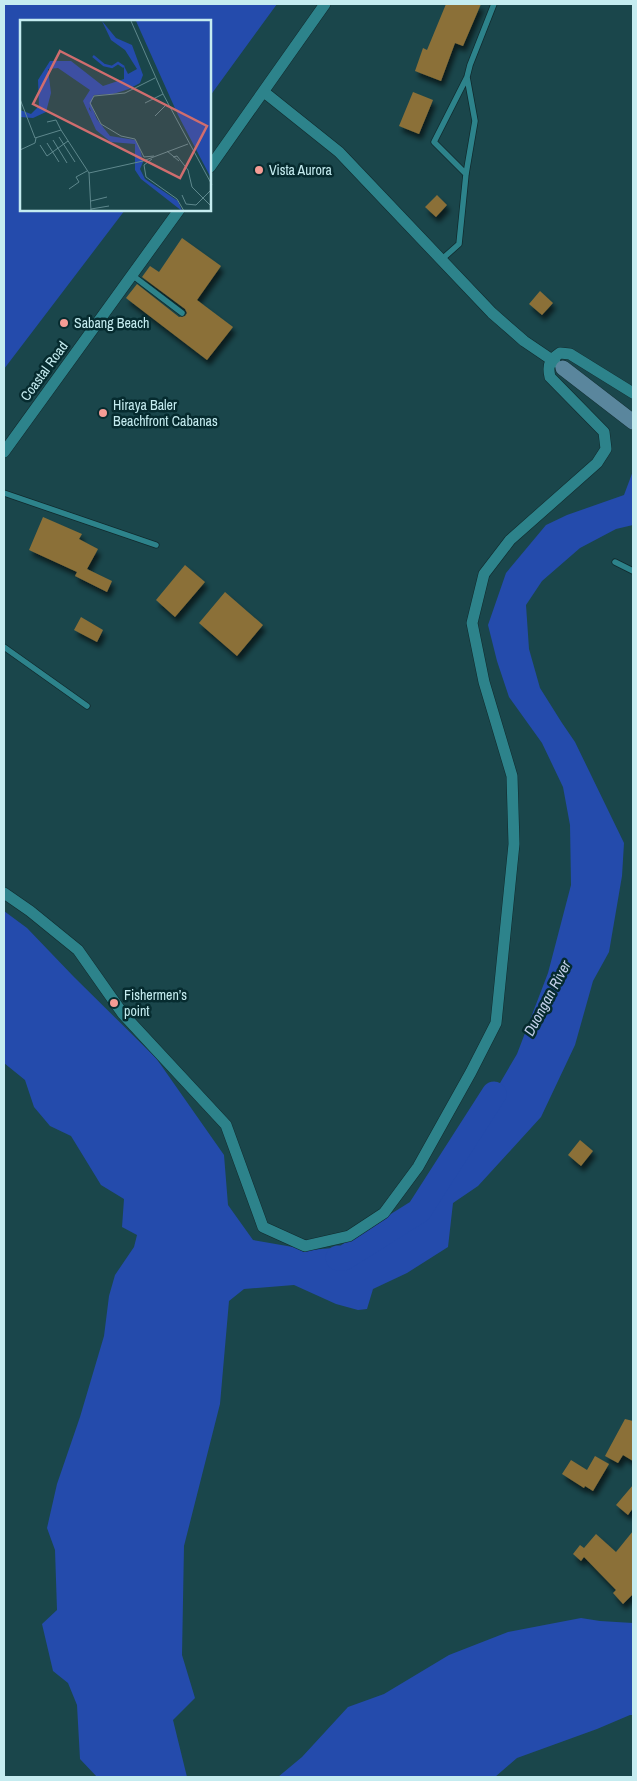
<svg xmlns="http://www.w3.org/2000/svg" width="637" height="1781" font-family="'Archivo Narrow',sans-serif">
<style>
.water{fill:#244bac}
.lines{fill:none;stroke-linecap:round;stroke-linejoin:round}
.river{stroke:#244bac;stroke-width:25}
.building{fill:#8b7039;filter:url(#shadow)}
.lane-casing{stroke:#102a2d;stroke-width:7}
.street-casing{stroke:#102a2d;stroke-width:12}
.secondary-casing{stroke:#102a2d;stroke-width:16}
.lane{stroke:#2d838b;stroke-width:5.5}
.street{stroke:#2d838b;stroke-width:11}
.secondary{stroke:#5a869d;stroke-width:15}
.poi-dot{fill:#f59c95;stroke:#062b2f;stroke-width:2}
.labels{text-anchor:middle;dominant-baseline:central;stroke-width:5;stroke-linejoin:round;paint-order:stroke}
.poi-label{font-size:14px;fill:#c5ecf0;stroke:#062b2f;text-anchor:start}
.street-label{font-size:14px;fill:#c5ecf0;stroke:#062b2f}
.water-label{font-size:15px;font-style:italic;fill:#c2cfe8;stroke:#062b2f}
.inset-river{fill:none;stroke:#244bac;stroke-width:2.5}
.inset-road{fill:none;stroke:#5e888d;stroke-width:1}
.view{fill:#d06d6e;fill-opacity:0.15;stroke:#d06d6e;stroke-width:2.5}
.inset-edge{fill:none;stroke:#c5ecf0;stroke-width:2.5}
</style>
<defs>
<filter id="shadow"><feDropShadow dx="3" dy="5.5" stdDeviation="2.5" flood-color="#0009"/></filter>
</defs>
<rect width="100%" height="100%" fill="#1a464b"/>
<!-- water -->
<path class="water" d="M4,4h273l-67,92v-75h-189v189h104l-121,159z
M633,471v54l-17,4 -36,19 -38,33 -16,24 3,44 11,39 22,35 13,19 49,101 -2,33 -13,76 -16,29 -18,64 -34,72 -63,69 -25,17 -5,44 -41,26 -34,16 -6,20 -9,1 -22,-6 -42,-19 -50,4 -15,12 -9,103 -36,142 -2,109 13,43 -22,22 14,57h-90l-17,-18 -3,-54 -9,-22 -15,-12 -11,-47 15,-14 -2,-60 -8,-22 10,-44 23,-67 24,-81 5,-40 6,-21 19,-28 3,-12 -15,-8 2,-28 -23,-14 -30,-49 -21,-10 -16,-19 -9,-27 -21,-17v-152l23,17 47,49 82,81 68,97 4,50 25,35 57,10 46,-4 24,-7 33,-24 36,-45 68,-116 31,-81 23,-88 -1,-60 -7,-38 -21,-44 -33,-46 -12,-36 -9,-36 18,-52 40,-48 21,-10 57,-20z
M581,1618l19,3 33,2v92h-3l-33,14 -80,29 -22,19h-217l24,-20 46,-50 36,-13 65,-39 59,-23z"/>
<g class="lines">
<!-- river -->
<path class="river" d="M338,1258h6l75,-47 75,-117"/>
</g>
<!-- building -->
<path class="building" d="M446,4h35l-18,42 -8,-3 -14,38 -26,-10 8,-23 4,2z
M413,92l20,8 -14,34 -20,-8z
M437,195l10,10 -11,12 -11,-10z
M182,238l39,28 -24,34 36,27 -26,33 -81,-62 11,-14 42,33 6,-1 2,-3 -2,-4 -43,-32 8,-11 9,6z
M540,291l13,12 -11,12 -13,-11z
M43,517l39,17 -3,5 19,10 -11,20 25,12 -5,11 -32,-16 2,-4 -48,-22z
M185,565l20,17 -30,35 -19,-17z
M225,592l38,33 -26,31 -38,-33z
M81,617l22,13 -6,12 -23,-12z
M580,1140l13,11 -12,15 -13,-11z
M625,1419l8,2v40l-10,-6 -5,8 -13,-7z
M595,1456l14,8 -16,27 -8,-5 -1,2 -22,-14 9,-14 16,10z
M633,1485v23l-5,7 -12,-10z
M633,1531v63l-10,10 -10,-11 3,-3 -32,-33 -3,4 -8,-7 7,-9 4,3 12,-14 20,18z"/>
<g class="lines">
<!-- lane casing -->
<g class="lane-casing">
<path id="lane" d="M466,174l-32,-32 33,-65 3,-12 24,-61
M441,260l18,-16 7,-70 9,-53 -8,-44
M132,275l50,38
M4,493l152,52
M615,562l18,9
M4,647l83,59"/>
</g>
<!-- street casing -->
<g class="street-casing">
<path id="street" d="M264,92l75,60 153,161 32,28 31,21
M210,167l115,-163
M4,452l175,-242
M4,893l26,18 48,39 45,64 103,111 37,102 42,19 44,-10 35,-23 34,-46 53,-95 25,-49 18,-179 -2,-68 -28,-94 -12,-59 12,-49 26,-34 87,-77 9,-14 -2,-17 -54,-55c-3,-13 0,-17 10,-24l10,1 63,39"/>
</g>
<!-- secondary casing -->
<g class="secondary-casing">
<path id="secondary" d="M563,368l70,54"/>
</g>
<!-- lane -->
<use href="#lane" class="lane"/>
<!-- street -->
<use href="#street" class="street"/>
<!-- secondary -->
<use href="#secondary" class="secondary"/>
</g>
<!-- markers -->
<g class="poi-dot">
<circle cx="259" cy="170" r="5"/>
<circle cx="64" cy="323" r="5"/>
<circle cx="103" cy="413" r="5"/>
<circle cx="114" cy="1003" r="5"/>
</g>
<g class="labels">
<!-- poi labels -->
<g class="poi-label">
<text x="269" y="170">Vista Aurora</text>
<text x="74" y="323">Sabang Beach</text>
<text x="113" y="405">Hiraya Baler<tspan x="113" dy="16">Beachfront Cabanas</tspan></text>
<text x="124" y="995">Fishermen’s<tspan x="124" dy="16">point</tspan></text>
</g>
<!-- street labels -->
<g class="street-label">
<text transform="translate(44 371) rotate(-54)">Coastal Road</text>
</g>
<!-- water labels -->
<g class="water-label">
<text transform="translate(547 998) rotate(-62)">Duongan River</text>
</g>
</g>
<!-- overview -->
<g transform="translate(20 20)">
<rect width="191" height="191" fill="#1a464b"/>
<path d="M82,1l14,17 16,7 11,30 -3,8 -11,6 -16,5 -19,1 -5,14 21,27 25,4 5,9 3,13 -3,7 5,10 33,22 4,10 -41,-32 -6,-9v-26l-24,-2 -15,-12 -13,-29 7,-11 -32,-22 -10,1 3,24 -5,19 -13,6 -13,-1v-7l11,4 8,-8 -1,-26 12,-19h21l32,25 21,-7v-13l4,8 9,-5 -12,-19 -14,-10zM116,1h75v157l-33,-63z" fill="#244bac"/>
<path class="inset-river" d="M73,36l11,9 8,2 6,-4 6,4M69,82l7,19"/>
<path class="inset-road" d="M111,1l32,73 49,91M0,79l15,39 26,-8 28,43 2,38M125,83l18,-9M135,96l12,-12M27,102l9,-2 5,10M39,117l16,25M33,120l14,23M27,123l12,19M20,125l7,11 21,-15M0,130l15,-7 1,-5M147,131l12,10M134,136l-10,1 -9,-18 -14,-3 -20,-12 -11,-21 4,-7 31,-3 30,-15M153,137l4,-1 11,14 4,17 20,20M132,139l-8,6 2,12 31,22 7,12M69,153l54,-12 45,-17M49,169l10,-7 -3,-5 11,-6M162,175l4,9 10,1 16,-16M71,181l16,-4M71,189l18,-3"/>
<path class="view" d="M40,31l147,75 -27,52 -147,-74z"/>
<rect width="191" height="191" class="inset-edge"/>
</g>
<!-- border -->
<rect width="637" height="1781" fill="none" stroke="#c5ecf0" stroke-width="10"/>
</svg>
